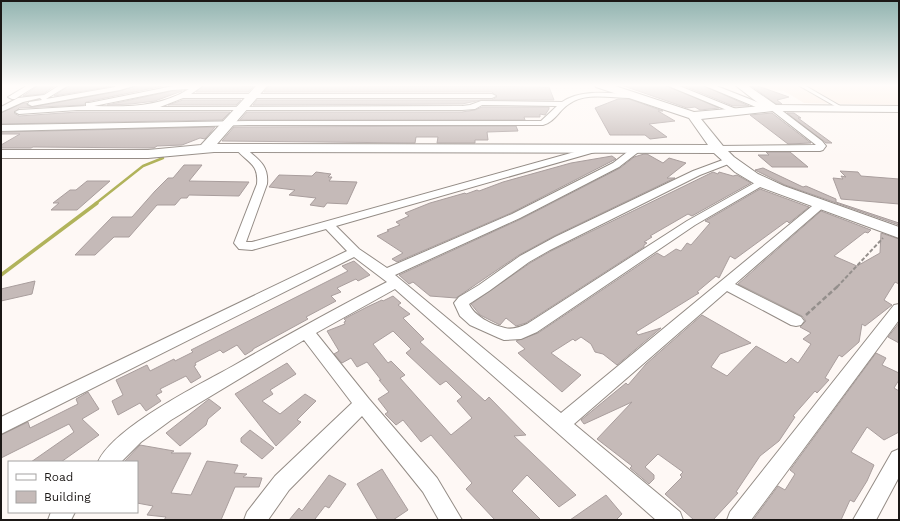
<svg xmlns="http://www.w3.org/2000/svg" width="900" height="521" font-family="'Work Sans',sans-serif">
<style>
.built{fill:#faeae0}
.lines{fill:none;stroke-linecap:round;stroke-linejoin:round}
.stream-far1{stroke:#b1b35b;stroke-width:2.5}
.stream{stroke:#b1b35b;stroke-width:3.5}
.building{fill:#c5bab8;stroke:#a99e9d;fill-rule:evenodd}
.lane-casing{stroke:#948c86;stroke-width:2}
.street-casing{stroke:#948c86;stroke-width:2}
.secondary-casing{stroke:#948c86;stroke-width:2}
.path-far1{stroke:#948f8c;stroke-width:2;stroke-dasharray:4 2;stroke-linecap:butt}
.path{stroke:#948f8c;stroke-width:2.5;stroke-dasharray:5 2.5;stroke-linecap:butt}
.lane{fill:#fff;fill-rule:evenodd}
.street{fill:#fff;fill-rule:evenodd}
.secondary{fill:#fff;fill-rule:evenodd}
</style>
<rect width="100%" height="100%" fill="#fef8f5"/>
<!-- built -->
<path class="built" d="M752,85h147v20l-95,-2 -20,-12 -28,-3z"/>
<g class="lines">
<!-- stream-far1 -->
<path class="stream-far1" d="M95,204l48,-38 20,-8"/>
<!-- stream -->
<path class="stream" d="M1,275l96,-72"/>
</g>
<!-- building -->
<path class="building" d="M39,85h17l-13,9 -20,2z
M70,85h43v1l-59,10z
M138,85h30l-82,17 -2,3 -65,3 -5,5 5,3 58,-4h153l-8,8 -221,4v-11l22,-10h4v2l5,2 88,-16z
M203,85h22l29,1 -6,6h-52z
M274,85l272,2h3l5,13h-73h11l5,-3 -5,-5h-228l5,-6z
M621,85h44l54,23 -19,2 -5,-3 -8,1z
M682,85h20l47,21h-16z
M750,85h5l34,12 -12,3 5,4h-6z
M172,91h10l-27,10 -24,3 -24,1z
M618,99h11l34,12h-5l17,10 -26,3 18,13 -17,2 -5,-4h-35l-15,-27z
M183,100h58l-5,5h-68z
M257,100h224l-19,4 -209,1z
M482,107h67v2l-4,6 -5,-1v3h-16l1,3h-285l7,-8h215l13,-2z
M772,113l39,30 -23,1 -38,-29z
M787,113h7l7,5h-3l34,25h-6z
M516,126l2,5 -31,1 1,8h-13v3h-38l1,-6h-22l-1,6 -193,-2 12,-14z
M215,127l-10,12 -5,-1 -18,7 -25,1 -3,2 -121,-1 -2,1h-30v-3l19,-11h-19v-2z
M766,152h24l18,15h-36l-14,-12h11z
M644,154h3l16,9 6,-5 17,5 -19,15h8l-121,58 -35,19 -63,43 -26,-2 -17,-14 -4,2 -10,-9 122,-56 99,-51 14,-11z
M612,156l4,3 -105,54 -114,49 -5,-3 11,-6 -26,-17 12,-5 -2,-1 13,-5 -4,-3 13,-6 -4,-3 25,-10 35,-10 1,1 11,-4 2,1 24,-9 68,-19z
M184,165h18l-13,16 60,1 -10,14 -50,-1 -2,3h-6l-6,7h-18l-28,32h-15l-19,18h-20l37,-38h20l23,-26 13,-13h5z
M763,168l40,19 3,-1 30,13v3l63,21v2l-114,-40 -30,-15z
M840,171l18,1 3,4 38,3v25l-58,-5 -8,-21 10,1 -2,-3 5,1z
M316,172l15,2 -3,3h4l-3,4 28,1 -10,22 -20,-1 -3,4 -14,-2 6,-7 -27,-3 6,-5 -26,-3 10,-12 33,1z
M713,172l5,2 1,-2 14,4 4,-1 14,8 -59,33 -4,-2 -38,22 2,1 -8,5 3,1 -3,2v2l-118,76 -10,3 -10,-8 -6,7 -20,-10 -9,-11 59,-41 21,-12z
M87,181h23l-33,29h-26l8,-7h-6l17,-13h6z
M760,189l49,18 -20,16 -2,-2 -52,38 -5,-3 -11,22 -3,-2 -19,16 2,1 -63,39 2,3 23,-7 -44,37 -14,-11 -8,-2 -4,-8 -10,-7 -6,4 -2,-2 -22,14 30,22 -19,17 -44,-39 7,-4 -9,-8 22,-8 119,-80 7,4 12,-8 5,2 6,-8 4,2 19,-22 -5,-2z
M821,211l50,19 -3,3 -3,-1 -31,24 23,10 23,-13 1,-20 18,6v45l-4,-2 -11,18 8,5 -27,21 -3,-2 -3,18 -17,15 -3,-2 -14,23 4,2 -12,13 -2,-2 -22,25 2,1 -16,24 -19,15 -24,36 2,1 -25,27h-19l-29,-26 17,-17 -2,-2 3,-3 -25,-18 -13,13 9,8v4l-5,5 -19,-16 2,-2 -35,-27 35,-37 -48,22 -3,-4 45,-37 2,2 18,-21 56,-49 49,28 -31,11 -9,13 16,9 29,-30 30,17 5,-5 7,5 13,-19 -8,-5 8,-6 -11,-6 6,-6 -4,-5 -64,-32z
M354,261l16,14 -12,6 -2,-2 -19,9 4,4 -10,4 5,5 -30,16 2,2 -55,30v1l-8,5 -8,-10 -14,8 -3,-3 -25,13 1,2 -2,1 7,11 -10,6 -5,-7 -26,13 2,3 -6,3 5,6 -15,10 -6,-8 -22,12 -6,-14 11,-6 -7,-15 31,-15 3,6 24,-12 1,2 18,-9 -2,-2 157,-79 -6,-5z
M35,281l-3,13 -31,7v-12z
M393,296l8,7 -3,2 12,9 -7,4 21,21 -4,3 65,59 4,-4 37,38 -12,1 62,59 -17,12 -32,-32 -15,16 29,29h-46l-29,-31 6,-6 -41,-48 -10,7 -18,-22 -7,5 -11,-11 3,-2 -10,-13 11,-7 -10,-12h2l-14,-18 -10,5 -6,-9 -9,5 -8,-9 5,-3 -12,-20 18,-7 -1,-2 2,-1 -2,-2 23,-12 15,-7 1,1zM393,331l18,18 -5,4 34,32 6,-4 16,16 -5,4 15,17 -21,17 -51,-57 5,-3 -14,-14 -3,2 -15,-19z
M899,323v20l-11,-6z
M876,353l10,5 -4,7 17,8v7l-5,8 5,3v41l-15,8 -17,-13 -16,25 23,13 -7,16 -13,21 -4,-2 -9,20h-88l25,-34 7,4 10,-16 -5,-4z
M287,363l9,11 -26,16 3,4 -11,7 18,13 25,-20 11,7 -19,19 4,2 -25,24 -41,-52z
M88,392l11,17 -17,10 17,16 -38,27h-30l43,-30 -5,-8 -68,34v-23l27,-13 2,6 48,-24 -2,-5z
M209,399l12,9 -13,11 -2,6 -26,21 -14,-13z
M250,430l24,18 -12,11 -21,-17v-4z
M140,445l34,6 -3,2h20l-20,40 20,2 16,-34 31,4 -4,8 13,1 -4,3 19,1 -3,9h-24l-14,33h-57l2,-3 -19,-2 6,-9 -16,-3v-41h-13z
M382,469l26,41 -15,10h-15l-21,-36z
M329,475l17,9 -17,24 -4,-2 -10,13 2,1h-28l10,-12 3,3z
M606,495l16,19 -6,6h-46z"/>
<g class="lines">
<!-- lane casing -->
<g class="lane-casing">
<path id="lane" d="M804,85l38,22 1,1 -3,1 -42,-24z"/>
</g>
<!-- street casing -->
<g class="street-casing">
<path id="street" d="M28,85h9l-22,14h-3l-4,-2z
M60,85h9l-23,14 69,-12 -1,-2h23l-17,5 -88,16 -4,-2 1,-2 13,-2 -2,-2 -17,4 -22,10v-5l17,-9 26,-3z
M178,85h24l-1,2 -10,7h301l4,2 -4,2h-309l-23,9 302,-1 8,-1 11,-4 81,1c19,-13 46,-9 68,-8l4,2 -4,2c-19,0 -45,-6 -61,6 -10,6 -14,18 -26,21h-295l-247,6v-6l247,-4h293l16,-15 -75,-1 -7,4 -13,1h-385l-58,4 -4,-2 4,-2 67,-4v-3h3zM189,89c-29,18 -61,18 -95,17l78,-16z
M666,85h11l64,26 -1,2h-6z
M703,85h11l56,22 6,-1 46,35 4,5 -3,4 -3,1h-105l-2,-2 5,-3 98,-1 -46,-36 -7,1z
M240,145l3,1c14,13 26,18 24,38l-21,58h6l344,-96 3,-1 5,3 -2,2 -266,76 23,23 28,19 125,-54 101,-51 22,-17h6l2,2 -2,2 -22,17 -99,51 -125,57 166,138 256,-211h8l2,2 -2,2 -90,78 66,33 3,4 -3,4 -5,1 -5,-1 -64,-34 -153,133 106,88 3,8h-27l-261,-231 -79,44 53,66 68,79 25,42h-23l-16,-28 -61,-76 -73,74 -21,30h-24l3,-8 28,-36 77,-73 -48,-63 -133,80 -30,22 -20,20h-23c16,-35 101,-77 135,-96 51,-29 101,-57 154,-84l-33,-25 -353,177v-17l346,-166 -21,-22 -74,21 -13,-1 -5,-6 23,-59c2,-21 -10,-21 -22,-36z
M728,158l3,1 2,2 -2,2 -31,12 -150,75 -21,12 -40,29 -20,13c5,12 23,21 36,24 7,2 15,-1 22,-4l160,-103 71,-40h8l1,2 -72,42 -158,107 -16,7 -17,1 -5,-2 -29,-13 -10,-9 -6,-13 5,-6 20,-12 41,-29 35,-19 138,-66z
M899,304v16l-148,200h-24l3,-8 164,-207z
M899,449v28l-23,43h-23l39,-68z
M51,512h24l-4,8h-23z"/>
</g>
<!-- secondary casing -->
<g class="secondary-casing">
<path id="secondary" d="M257,85h11l-51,59 491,1 -19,-27 -93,-31 -1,-2h17l82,27 68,-6 -27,-21h12l29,20 123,1v6l-126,-1 -72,8 22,27 11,11 24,17 26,12 115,41v11l-139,-51 -25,-15 -21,-19 -500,-1 -66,6h-147v-8h147l53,-5z"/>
</g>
<!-- path-far1 -->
<path class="path-far1" d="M837,287l46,-49"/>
<!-- path -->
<path class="path" d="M806,315l32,-29"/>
<!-- lane -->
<use href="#lane" class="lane"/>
<!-- street -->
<use href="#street" class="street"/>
<!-- secondary -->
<use href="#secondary" class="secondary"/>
</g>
<!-- sky -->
<linearGradient id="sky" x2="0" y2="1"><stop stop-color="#92b4b0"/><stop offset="0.54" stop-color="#fffcfa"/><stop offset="1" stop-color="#fffcfa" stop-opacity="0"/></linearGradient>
<rect width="900" height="158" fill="url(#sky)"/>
<!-- border -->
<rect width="900" height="521" fill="none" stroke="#1b1715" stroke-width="4"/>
<!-- legend -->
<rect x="8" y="461" width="130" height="52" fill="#ffffff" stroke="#a4a2a1"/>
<rect x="16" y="474" width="20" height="6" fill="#ffffff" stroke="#a4a2a1"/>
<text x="44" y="481" font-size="12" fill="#1b1715">Road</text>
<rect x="16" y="491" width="20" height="12" fill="#c5bab8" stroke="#a4a2a1"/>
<text x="44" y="501" font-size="12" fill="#1b1715">Building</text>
</svg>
